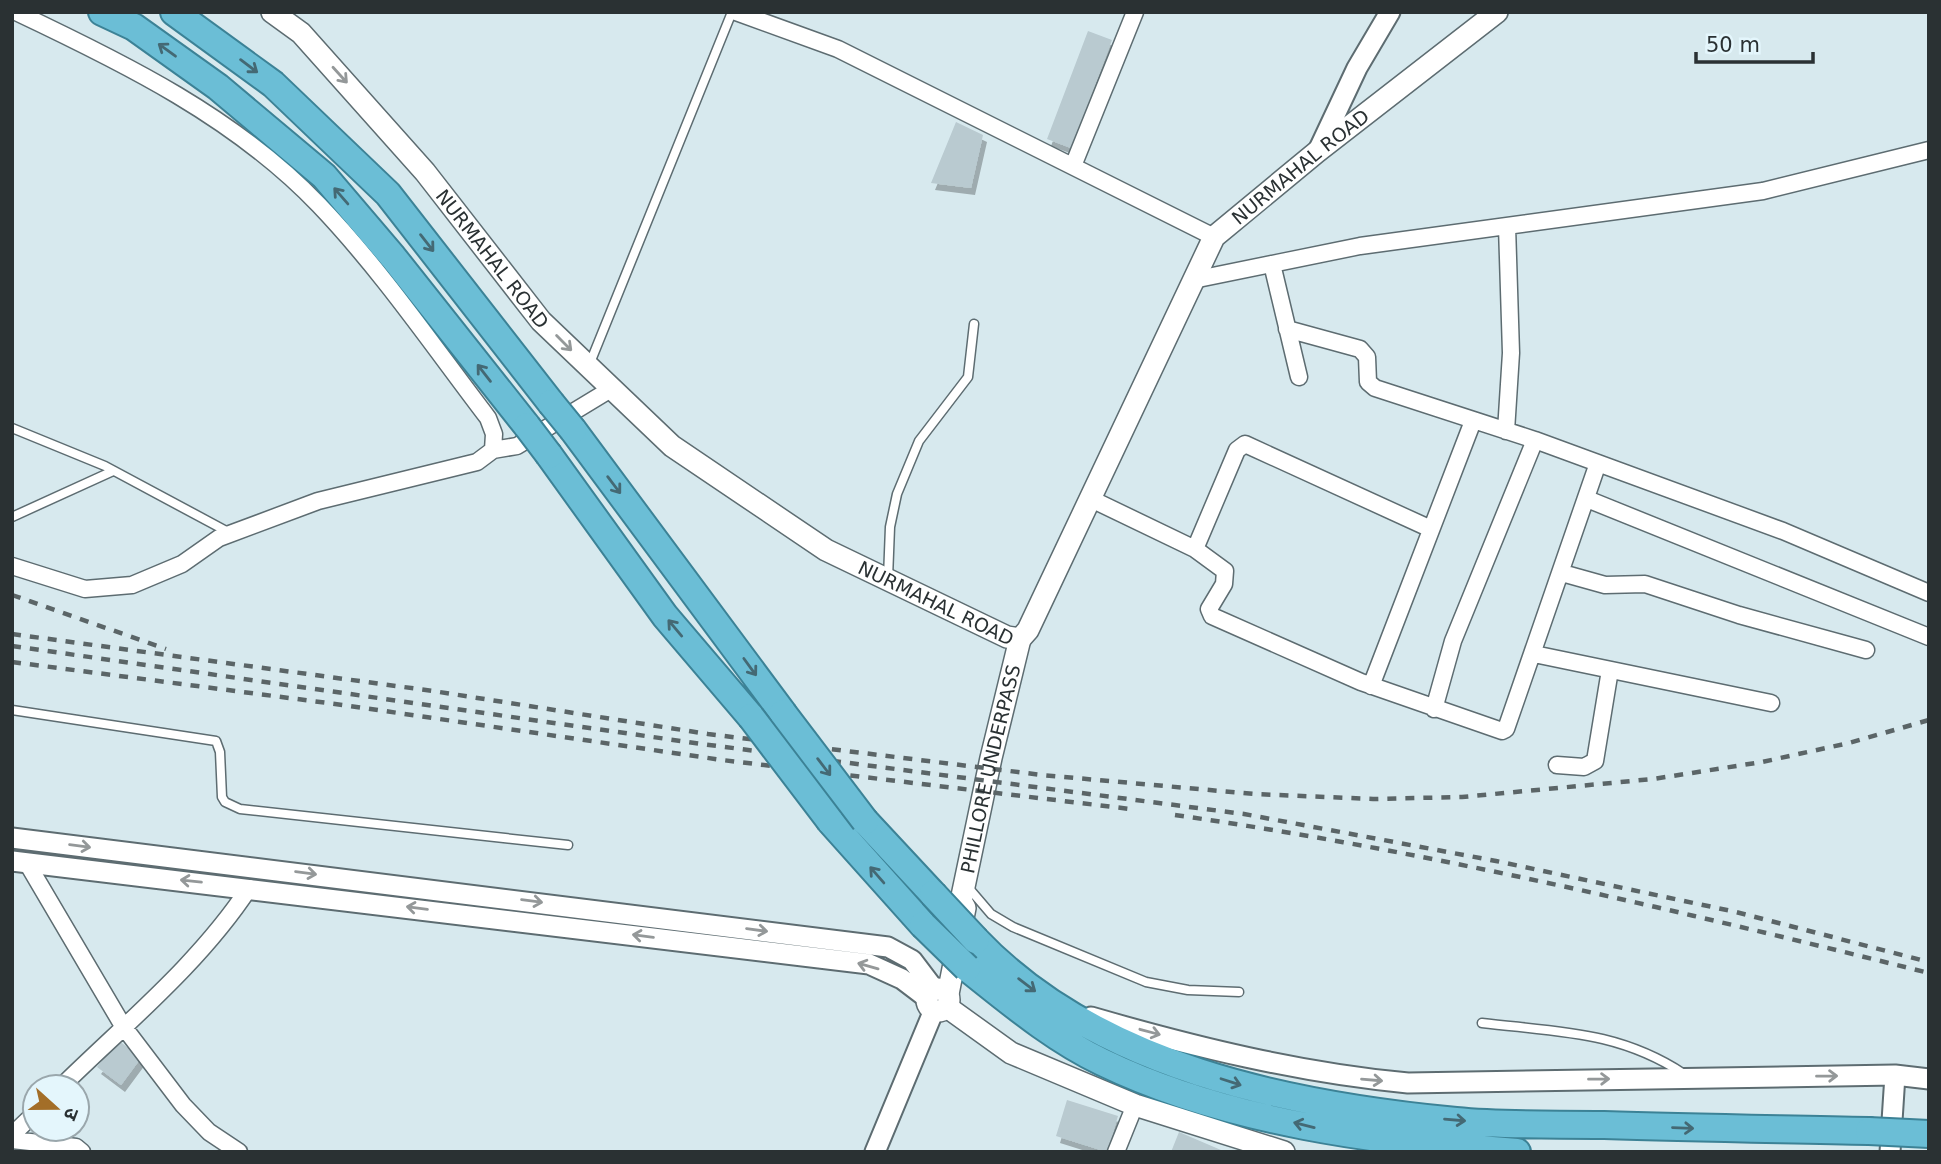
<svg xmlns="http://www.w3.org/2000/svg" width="1941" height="1164" font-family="'DejaVu Sans','Noto Sans Devanagari',sans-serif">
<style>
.building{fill:#b9cad0;filter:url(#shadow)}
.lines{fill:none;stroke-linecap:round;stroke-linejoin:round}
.service-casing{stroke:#5d6c71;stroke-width:11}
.minor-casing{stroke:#5d6c71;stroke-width:19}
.tertiary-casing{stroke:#5d6c71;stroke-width:23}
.secondary-casing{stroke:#5d6c71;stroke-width:24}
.trunk-casing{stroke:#3c8296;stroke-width:30}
.service{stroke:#fff;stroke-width:8}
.minor{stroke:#fff;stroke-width:16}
.tertiary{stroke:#fff;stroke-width:19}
.secondary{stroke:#fff;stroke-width:21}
.trunk{stroke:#6bbed6;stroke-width:26}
.rail{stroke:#5b6567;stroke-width:4.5;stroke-dasharray:9 9;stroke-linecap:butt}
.trunk-bridge-casing{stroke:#3c8296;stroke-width:30;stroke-linecap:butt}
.trunk-bridge{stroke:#6bbed6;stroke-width:26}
.oneway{stroke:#446974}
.oneway2{stroke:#949899}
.labels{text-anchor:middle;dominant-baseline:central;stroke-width:5;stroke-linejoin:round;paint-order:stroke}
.street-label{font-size:19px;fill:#2a3133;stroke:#e4f6fc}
</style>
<defs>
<filter id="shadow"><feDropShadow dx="4" dy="7" stdDeviation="0" flood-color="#0004"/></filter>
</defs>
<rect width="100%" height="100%" fill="#d7e9ee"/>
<!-- building -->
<path class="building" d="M1088,31l24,9 -41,108 -24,-9z
M956,122l27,13 -12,53 -40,-5z
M118,1040l23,18 -20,27 -24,-18z
M1067,1100l51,16 -11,36 -51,-16z
M1179,1132l42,18 -1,2h-49z"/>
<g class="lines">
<!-- service casing -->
<g class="service-casing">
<path id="service" d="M590,363l142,-351
M12,428l93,38 125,67
M12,517l101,-46
M888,578l2,-51 7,-33 22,-53 49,-64 6,-53
M12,710l204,31 4,11 2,45 3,5 15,7 328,36
M967,886l24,28 22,13 133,55 42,8 51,2
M1482,1023c76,9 137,8 202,51"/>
</g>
<!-- minor casing -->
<g class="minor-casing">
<path id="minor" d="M736,12l102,37 376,188
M1073,166l62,-154
M1272,264l27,113
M1193,280l167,-34 403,-55 166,-41
M1287,329l73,20 7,8 1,25 7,6 160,52 248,91 146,62
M1506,431l5,-78 -4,-127
M493,450l24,-4 94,-57
M1089,498l106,51 30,22 -1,13 -15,25 3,7 149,66 141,49 4,-2 92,-266
M1587,499l342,138
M1195,549l42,-99 8,-6 186,85
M12,566l73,23 47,-4 50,-21 37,-26 99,-37 159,-39 16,-12 1,-16 -6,-16c-55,-72 -106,-147 -169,-213 -83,-87 -195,-142 -303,-193
M1562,573l43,12 40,-1 94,31 127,35
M1534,654l237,49
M1371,686l102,-265
M1434,709l19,-68 82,-201
M1557,765l27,2 11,-6 15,-91
M27,863l96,163 60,79 26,27 30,20
M61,1087c64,-63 138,-123 188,-199
M12,1135l23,-22
M12,1140l64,7 6,5
M1116,1152l19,-47"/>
</g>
<!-- tertiary casing -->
<g class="tertiary-casing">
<path id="tertiary" d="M1318,151l39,-83 33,-56
M12,838l876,109 24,13 22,29
M12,861l857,103 33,15 25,19
M1091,1017c104,30 209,56 317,66l487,-8 34,4
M875,1152l59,-142
M1890,1152l5,-77"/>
</g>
<!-- secondary casing -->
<g class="secondary-casing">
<g id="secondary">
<path id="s1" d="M272,12l29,21 124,139 116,149 131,125 154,104 181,87 13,2 8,-9 186,-393 104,-86 179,-139"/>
<circle cx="938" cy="1000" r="11"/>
<path id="s2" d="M948,994l17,-86 -4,-7 30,-143 29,-119"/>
<path d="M947,1007l64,46 124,52 149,47"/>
</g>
</g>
<!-- trunk casing -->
<g class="trunk-casing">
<path id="trunk" d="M102,12l32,15 84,60 106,89 69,81 134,169
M174,12l99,72 115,110 163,209
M573,430l210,283
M549,455l116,161 86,101
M830,821l93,104
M865,821l68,73
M976,940c121,127 313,165 480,181 49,5 99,3 148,4 89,3 177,4 265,6
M967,968c43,34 85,70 135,94 126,61 278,80 415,90"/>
</g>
<!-- service -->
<use href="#service" class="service"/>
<!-- minor -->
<use href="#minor" class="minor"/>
<!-- tertiary -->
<use href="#tertiary" class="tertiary"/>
<!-- secondary -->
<use href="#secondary" class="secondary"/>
<!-- trunk -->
<use href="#trunk" class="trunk"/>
<!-- rail -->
<path class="rail" d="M12,595l154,54
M12,634l421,57 275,43 334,41 212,19 119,5 89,-2 191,-18 109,-17 87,-19 80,-23
M12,646l690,98 542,70 252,47 240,51 193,50
M12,662l331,43 379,55 408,49
M1175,815c254,36 505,96 754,158"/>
<!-- trunk-bridge casing -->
<g class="trunk-bridge-casing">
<path id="trunk-bridge" d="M551,403l22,27
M527,426l22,29
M783,713l82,108
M751,717l79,104
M933,894l43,46
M923,925l44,43
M1869,1131l60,3"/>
</g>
<!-- trunk-bridge -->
<use href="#trunk-bridge" class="trunk-bridge"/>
</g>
<!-- one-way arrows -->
<defs><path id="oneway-shaft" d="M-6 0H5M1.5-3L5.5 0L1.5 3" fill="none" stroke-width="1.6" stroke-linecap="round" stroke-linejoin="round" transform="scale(1.75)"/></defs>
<g class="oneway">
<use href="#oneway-shaft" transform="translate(167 50) rotate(-144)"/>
<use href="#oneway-shaft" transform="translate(249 66) rotate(37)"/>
<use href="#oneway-shaft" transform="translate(341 196) rotate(-131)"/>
<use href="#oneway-shaft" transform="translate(427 243) rotate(52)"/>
<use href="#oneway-shaft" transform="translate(484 373) rotate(-128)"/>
<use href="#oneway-shaft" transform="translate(614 485) rotate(53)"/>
<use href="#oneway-shaft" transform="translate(675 628) rotate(-130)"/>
<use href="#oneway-shaft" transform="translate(750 667) rotate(54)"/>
<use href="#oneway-shaft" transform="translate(824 767) rotate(53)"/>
<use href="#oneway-shaft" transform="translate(877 875) rotate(-131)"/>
<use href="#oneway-shaft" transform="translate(1027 985) rotate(37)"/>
<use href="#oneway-shaft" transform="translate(1231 1082) rotate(18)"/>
<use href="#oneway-shaft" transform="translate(1455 1120) rotate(5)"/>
<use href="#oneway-shaft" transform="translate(1304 1125) rotate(-166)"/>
<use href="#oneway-shaft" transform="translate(1683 1128) rotate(2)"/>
</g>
<g class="oneway2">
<use href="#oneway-shaft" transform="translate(340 75) rotate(48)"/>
<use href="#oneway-shaft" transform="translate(564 343) rotate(45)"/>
<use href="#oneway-shaft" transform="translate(80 846) rotate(7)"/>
<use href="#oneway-shaft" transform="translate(306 873) rotate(7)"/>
<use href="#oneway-shaft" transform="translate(191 881) rotate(-174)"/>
<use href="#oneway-shaft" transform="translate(532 901) rotate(7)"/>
<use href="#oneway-shaft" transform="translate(417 908) rotate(-173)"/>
<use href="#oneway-shaft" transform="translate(757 930) rotate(8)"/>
<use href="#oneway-shaft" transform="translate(643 936) rotate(-173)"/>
<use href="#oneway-shaft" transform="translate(868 966) rotate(-164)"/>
<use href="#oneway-shaft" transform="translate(1150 1032) rotate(15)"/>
<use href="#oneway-shaft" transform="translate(1827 1076) rotate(-1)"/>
<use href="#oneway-shaft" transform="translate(1599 1079) rotate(-1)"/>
<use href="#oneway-shaft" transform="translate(1372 1080) rotate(5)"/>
</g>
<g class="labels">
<!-- street labels -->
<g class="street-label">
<text stroke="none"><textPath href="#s1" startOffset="1550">NURMAHAL ROAD</textPath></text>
<text stroke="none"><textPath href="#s1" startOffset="332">NURMAHAL ROAD</textPath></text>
<text stroke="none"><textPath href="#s1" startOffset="900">NURMAHAL ROAD</textPath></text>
<text stroke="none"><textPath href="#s2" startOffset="231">PHILLORE UNDERPASS</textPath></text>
</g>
</g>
<!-- border -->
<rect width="1941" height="1164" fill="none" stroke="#2a3133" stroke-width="28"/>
<!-- north arrow -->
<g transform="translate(56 1108) rotate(111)"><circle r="33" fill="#e4f6fc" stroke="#9aa7ac" stroke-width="2"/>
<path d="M0-5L12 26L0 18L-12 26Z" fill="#a36e28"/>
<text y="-10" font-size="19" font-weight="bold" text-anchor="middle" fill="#2a3133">उ</text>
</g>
<!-- scale -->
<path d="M1696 52v10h117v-10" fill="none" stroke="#2a3133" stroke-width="3.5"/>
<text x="1706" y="52" font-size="21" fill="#2a3133" stroke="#e4f6fc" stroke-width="5" paint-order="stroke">50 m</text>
</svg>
